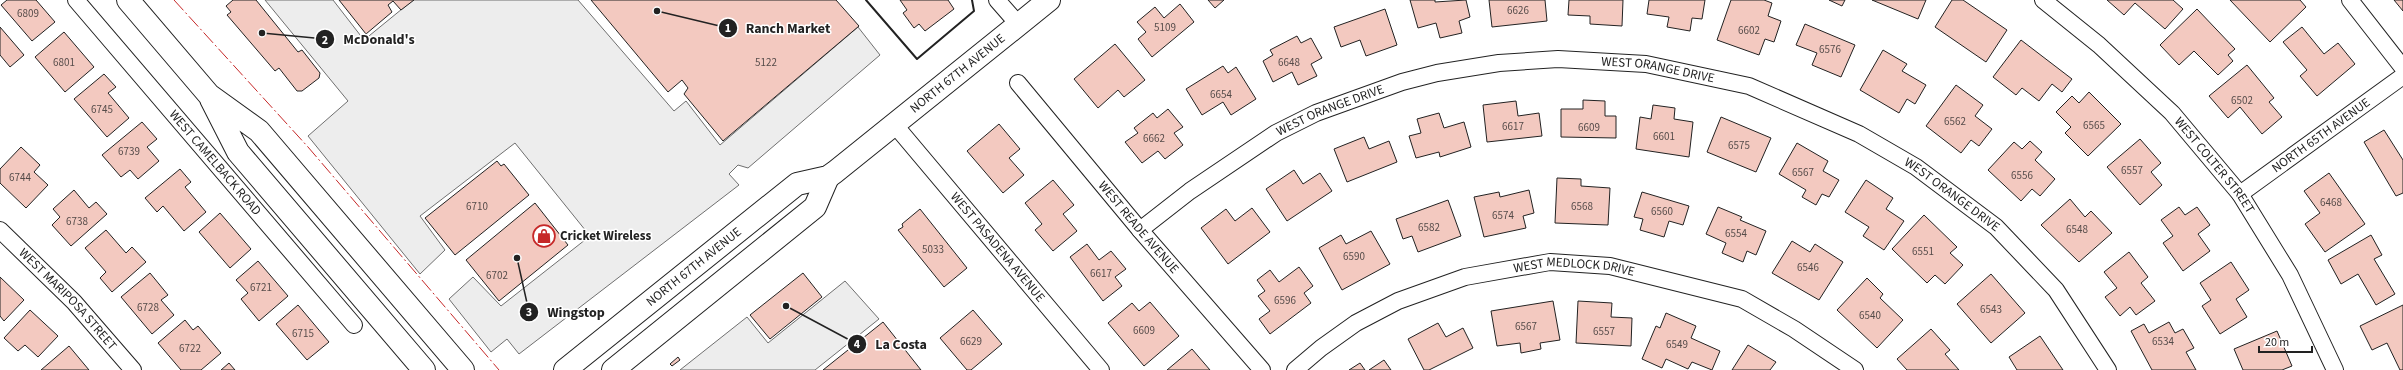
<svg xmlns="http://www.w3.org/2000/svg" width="2403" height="370" font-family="'Source Sans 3',sans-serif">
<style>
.parking{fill:#ededed;stroke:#6f6f6f}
.building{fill:#f3c9c0;stroke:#222}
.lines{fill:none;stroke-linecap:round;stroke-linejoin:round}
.minor-casing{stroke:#222;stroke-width:18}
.secondary-casing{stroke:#222;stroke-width:24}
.primary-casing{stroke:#222;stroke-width:24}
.minor{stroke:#fff;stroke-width:16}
.secondary{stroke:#fff;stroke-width:22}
.primary{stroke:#fff;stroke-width:22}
.wall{stroke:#222;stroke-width:2}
.power{stroke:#c62828;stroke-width:1;stroke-dasharray:14 3 2 3;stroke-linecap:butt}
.labels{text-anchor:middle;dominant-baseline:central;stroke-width:3;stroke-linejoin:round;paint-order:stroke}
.number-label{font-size:11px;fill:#564c4a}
.street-label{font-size:13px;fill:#222;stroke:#fff}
.poi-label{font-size:13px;font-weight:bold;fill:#222;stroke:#fff;text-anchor:start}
.leader{fill:none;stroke:#222;stroke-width:1.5}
.callout-dot{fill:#222;stroke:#fff;stroke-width:1.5}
.mark-label{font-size:12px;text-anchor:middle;font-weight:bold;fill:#fff}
.callout-label{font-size:14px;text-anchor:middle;font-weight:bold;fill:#222;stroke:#fff;stroke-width:3;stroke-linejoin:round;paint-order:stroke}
</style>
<rect width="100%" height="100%" fill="#fff"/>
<!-- parking -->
<path class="parking" d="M265,0h68l31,40 49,-40h165l96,111 12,-10 34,44 138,-118 22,28 -132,113 -10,-3 -9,9 10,11 -220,169 -12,-15 -16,13 -42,-53 24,-22 28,29 89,-70 -75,-93 -95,73 25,34 -25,24 -112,-138 40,-35z
M845,281l34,38 -64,51h-135l67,-53 21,26z"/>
<!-- building -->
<path class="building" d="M7,0h29l19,22 -23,19 -31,-36z
M233,0h23l42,52 4,-2 18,23 -1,5 -17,13h-5l-18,-23 -4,3 -48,-56 4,-3 -5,-6z
M339,0h75l-13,10 -8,-9 -5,4 4,7 -26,22z
M591,0h245l23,26 -136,115 -39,-47 4,-6 -6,-8 -14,12z
M900,0h48l6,9 -29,22 -6,-7 -5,4 -11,-15 4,-3z
M1208,0h16l-9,8z
M1410,0h25v2l31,-2 4,17 -11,4 3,12 -22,5 -4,-15 -18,5z
M1489,0h56l2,21 -55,6z
M1569,0h54l-1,26 -32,-2v-8l-22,-1z
M1649,0h56l-3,19 -10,-1 -2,13 -23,-4 2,-10 -22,-3z
M1731,0h33l8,3 -4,13 13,5 -7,21 -9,-3 -6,16 -42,-15z
M1829,0h16l-3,6z
M1872,0h54l-8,19z
M1952,0h11l44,30 -21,32 -51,-35z
M2107,0h66l10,9 -18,20 -30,-26 -11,12z
M2230,0h70l6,7 -36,35z
M2394,0h9v11z
M1180,4l14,18 -42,35 -14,-18 8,-7 -9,-10 18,-15 9,11z
M1385,9l12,36 -31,11 -6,-16 -19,7 -7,-20z
M2197,9l38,40 -7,6 5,6 -15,14 -24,-24 -15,14 -19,-20z
M1805,24l50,21 -14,32 -29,-12 5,-12 -21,-8z
M0,27l24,28 -14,12 -10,-12z
M2302,27l22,27 14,-11 17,21 -38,32 -17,-20 7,-6 -24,-28z
M64,32l30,35 -29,25 -30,-35z
M1297,36l4,7 10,-5 11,20 -11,6 6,12 -19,9 -6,-13 -19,10 -10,-21 10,-6 -3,-5z
M2021,40l51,39 -10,13 -10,-8 -13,17 -17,-13 -6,7 -23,-18z
M1115,44l30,36 -21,17 -6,-7 -20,18 -24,-29z
M1883,50l24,14 -5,7 24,14 -11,19 -8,-5 -8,14 -39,-23z
M2247,65l27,33 -5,4 13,15 -20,17 -22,-27 -12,11 -19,-22z
M1223,66l5,7 8,-6 20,32 -25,16 -8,-13 -21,13 -16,-26z
M104,74l12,13 -8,6 21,25 -22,19 -33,-38z
M1956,85l27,20 -8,11 17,13 -13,17 -8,-6 -10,13 -35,-27z
M2089,92l32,32 -33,32 -23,-23 6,-6 -15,-15 16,-16 7,7z
M1583,100l22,1v15h11v22l-55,-1v-28h22z
M1516,101l2,15 21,-3 3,23 -55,6 -4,-37z
M1653,105l22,3 -1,11 19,3 -4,35 -53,-8 4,-32 11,2z
M1168,109l15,18 -9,6 9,12 -18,14 -7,-8 -16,12 -17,-21 13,-9 -4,-5 19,-15 4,5z
M1439,113l5,15 20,-6 7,25 -31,10 -1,-5 -23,6 -7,-22 12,-3 -4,-14z
M1721,117l50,21 -15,34 -49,-20z
M142,122l15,17 -10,8 12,14 -21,18 -8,-9 -9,7 -19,-22z
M999,124l21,25 -11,9 15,17 -21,18 -36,-42z
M2384,130l19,30v33l-7,3 -32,-54z
M1364,137l5,12 20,-8 8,21 -50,20 -13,-33z
M2140,139l21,24 -10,9 11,13 -22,20 -33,-38z
M2030,141l12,11 -7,8 20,19 -15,17 -8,-7 -11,12 -33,-31 26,-28 8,7z
M1797,143l31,18 -5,10 16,9 -10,17 -7,-3 -6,11 -14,-8 4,-7 -27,-16z
M21,147l19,18 -6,7 14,13 -22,23 -26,-25v-14z
M497,161l4,5 3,-2 25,31 -74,60 -30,-37z
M180,169l11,13 -6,5 21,25 -22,19 -21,-25 -6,6 -12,-14z
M1294,170l9,14 17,-11 12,18 -45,30 -21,-32z
M2329,173l36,51 -40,28 -20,-28 15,-11 -16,-22z
M1557,178l24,1v7l29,2 -2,37 -53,-2z
M1053,180l21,25 -11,9 14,17 -24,20 -18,-21 7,-6 -17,-21z
M1866,180l27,18 -7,11 18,12 -20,29 -21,-14 6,-9 -24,-15z
M74,190l15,18 7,-6 11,12 -36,32 -19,-21 8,-8 -7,-8z
M1529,190l5,23 -11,3 3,12 -42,9 -10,-40 25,-5 1,5z
M1642,192l47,14 -6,19 -14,-4 -5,16 -24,-7 3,-11 -9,-2z
M2070,199l15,18 6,-6 21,22 -33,29 -38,-37z
M1448,200l13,36 -43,16 -6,-16 -9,3 -7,-20z
M535,203l33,42 -69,56 -33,-41z
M1718,207l24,10 -2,3 26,11 -10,24 -9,-4 -4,11 -21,-9 4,-10 -20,-9z
M2179,207l6,8 12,-8 13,18 -12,9 12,17 -27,20 -20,-28 10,-7 -12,-16z
M1252,208l18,24 -42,32 -27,-36 25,-19 9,12z
M920,209l47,59 -23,19 -46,-57 5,-3 -1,-3z
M220,213l31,36 -21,19 -31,-36z
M1924,215l33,32 -7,6 13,12 -18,19 -10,-9 -8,8 -35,-34z
M106,230l20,23 6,-6 14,15 -34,30 -12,-14 6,-6 -21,-24z
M1371,231l19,33 -48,26 -23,-42 22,-13 5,9z
M2371,235l11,20 -8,4 21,35 -19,11 -18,-31 -17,10 -13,-24z
M1792,241l18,11 5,-8 28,18 -24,38 -47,-27z
M1087,244l12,16 12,-9 15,18 -11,8 7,9 -19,15 -33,-44z
M2129,252l19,25 -7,6 14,18 -19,14 -6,-8 -10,9 -15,-19 12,-9 -13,-16z
M258,261l30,35 -29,25 -18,-22 7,-6 -12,-13z
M2231,262l18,28 -13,9 11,18 -27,17 -18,-28 9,-6 -11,-17z
M1299,267l14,19 -9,7 7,10 -41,31 -11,-15 11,-8 -12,-15 7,-5 -8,-11 13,-10 9,12z
M150,273l18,22 -7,5 13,15 -22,19 -31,-37z
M803,273l19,24 -52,42 -20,-24z
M1991,274l34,39 -34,30 -34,-39z
M0,277l24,23 -20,21 -4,-5z
M1867,278l16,16 -3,4 23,22 -26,28 -40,-38z
M1553,301l7,39 -20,3 1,6 -20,4 -1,-10 -23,3 -6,-35z
M1578,301l34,2 -1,14 21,1 -1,28 -55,-3z
M1150,302l29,34 -35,30 -36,-43 24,-20 7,8z
M298,305l31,37 -22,18 -31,-36z
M2403,305v65h-3l-13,-27 -15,7 -12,-24z
M30,310l28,26 -20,21 -13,-12 -7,6 -14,-13z
M973,310l29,34 -31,26h-4l-27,-32z
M1666,313l30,13 -5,12 29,13 -8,19 -20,-8 -4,7 -22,-10 -4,9 -20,-9 14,-33 4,2z
M185,320l8,10 5,-4 23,27 -20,17h-20l-23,-27z
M883,322l38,48h-98z
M2169,322l6,11 8,-4 11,19 -8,4 10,18h-44l-21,-39 13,-7 5,9z
M1438,323l8,14 17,-9 10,20 -44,22h-5l-16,-31z
M1931,329l19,21 -5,4 14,16h-52l-10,-11z
M2277,331l15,35 -10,4h-39l-9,-21z
M2040,336l23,34h-46l-8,-13z
M1748,345l28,17 -6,8h-38z
M69,346l20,24h-48z
M1192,349l18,21h-43z
M678,357l2,3 -8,6 -2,-2z
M1384,360l7,10h-22z
M229,363l6,7h-14z
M1360,363l5,7h-16z"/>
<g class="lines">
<!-- minor casing -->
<g class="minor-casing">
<g id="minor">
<path id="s1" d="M76,0l278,325"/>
<path d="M997,0l21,24"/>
<path id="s2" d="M2043,0l56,45 73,68 68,81 50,81 45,95"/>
<path d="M2350,0l53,68"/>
<path id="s3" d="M1018,83l122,147 122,140"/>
<path id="s4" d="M894,124l207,246"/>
<path id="s5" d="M2240,194l163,-118"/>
<path id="s6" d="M0,230l74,72 59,68"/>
<path id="s7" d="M1140,230l50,-39 86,-58 40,-20 86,-31 35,-9 62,-10 59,-4 88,5 103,22 110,48 57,33 80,60 60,63 52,80"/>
<path id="s8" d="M1295,370l26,-22 35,-25 42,-22 67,-24 85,-15 60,4 132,33 52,30 61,41"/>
</g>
</g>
<!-- secondary casing -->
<g class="secondary-casing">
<g id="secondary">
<path id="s9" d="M565,370l232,-186 31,-7 7,-5 214,-172"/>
<path d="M613,370l202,-163 13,-30"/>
</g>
</g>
<!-- primary casing -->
<g class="primary-casing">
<path id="primary" d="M128,0l81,95 50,36 204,239
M211,99l27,53 186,218"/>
</g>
<!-- minor -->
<use href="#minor" class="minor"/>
<!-- secondary -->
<use href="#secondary" class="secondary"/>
<!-- primary -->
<use href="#primary" class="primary"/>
<!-- wall -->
<path class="wall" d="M866,0l51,59 57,-48 -2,-11"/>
<!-- power -->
<path class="power" d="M174,0l134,147 191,223"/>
</g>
<!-- icons -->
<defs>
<g id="shop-ring" transform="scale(1.15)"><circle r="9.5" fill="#fff" stroke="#c62828" stroke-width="1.5"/><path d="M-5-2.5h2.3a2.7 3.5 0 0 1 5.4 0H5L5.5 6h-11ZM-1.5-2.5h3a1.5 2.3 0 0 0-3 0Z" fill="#c62828"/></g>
</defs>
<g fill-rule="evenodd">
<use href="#shop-ring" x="544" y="236"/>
</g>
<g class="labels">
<!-- number labels -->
<g class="number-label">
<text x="1518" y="10">6626</text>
<text x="28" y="13">6809</text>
<text x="1165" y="27">5109</text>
<text x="1749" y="30">6602</text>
<text x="1830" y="49">6576</text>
<text x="64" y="62">6801</text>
<text x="766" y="62">5122</text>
<text x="1289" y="62">6648</text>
<text x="1221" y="94">6654</text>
<text x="2242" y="100">6502</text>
<text x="102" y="109">6745</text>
<text x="1955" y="121">6562</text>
<text x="2094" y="125">6565</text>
<text x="1513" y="126">6617</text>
<text x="1589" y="127">6609</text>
<text x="1664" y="136">6601</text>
<text x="1154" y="138">6662</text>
<text x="1739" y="145">6575</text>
<text x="129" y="151">6739</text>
<text x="2132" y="170">6557</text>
<text x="1803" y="172">6567</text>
<text x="2022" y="175">6556</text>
<text x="20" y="177">6744</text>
<text x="2331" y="202">6468</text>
<text x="477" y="206">6710</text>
<text x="1582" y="206">6568</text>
<text x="1662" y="211">6560</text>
<text x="1503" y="215">6574</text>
<text x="77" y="221">6738</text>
<text x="1429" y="227">6582</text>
<text x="2077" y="229">6548</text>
<text x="1736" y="233">6554</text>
<text x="933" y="249">5033</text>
<text x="1923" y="251">6551</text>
<text x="1354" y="256">6590</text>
<text x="1808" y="267">6546</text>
<text x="1101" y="273">6617</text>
<text x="497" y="275">6702</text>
<text x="261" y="287">6721</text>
<text x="1285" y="300">6596</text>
<text x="148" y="307">6728</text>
<text x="1991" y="309">6543</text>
<text x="1870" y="315">6540</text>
<text x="1526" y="326">6567</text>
<text x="1144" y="330">6609</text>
<text x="1604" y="331">6557</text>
<text x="303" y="333">6715</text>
<text x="971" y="341">6629</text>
<text x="2163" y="341">6534</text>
<text x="1677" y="344">6549</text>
<text x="190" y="348">6722</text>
</g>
<!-- street labels -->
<g class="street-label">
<text stroke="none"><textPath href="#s7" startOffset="562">WEST ORANGE DRIVE</textPath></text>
<text stroke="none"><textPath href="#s9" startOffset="495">NORTH 67TH AVENUE</textPath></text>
<text stroke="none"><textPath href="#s7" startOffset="226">WEST ORANGE DRIVE</textPath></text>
<text stroke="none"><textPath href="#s5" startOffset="100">NORTH 65TH AVENUE</textPath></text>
<text stroke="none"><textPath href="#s1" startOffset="214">WEST CAMELBACK ROAD</textPath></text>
<text stroke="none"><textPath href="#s2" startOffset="239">WEST COLTER STREET</textPath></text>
<text stroke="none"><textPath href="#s7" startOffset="886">WEST ORANGE DRIVE</textPath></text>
<text stroke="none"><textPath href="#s3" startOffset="188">WEST READE AVENUE</textPath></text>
<text stroke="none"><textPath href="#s4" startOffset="161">WEST PASADENA AVENUE</textPath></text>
<text stroke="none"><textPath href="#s9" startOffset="165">NORTH 67TH AVENUE</textPath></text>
<text stroke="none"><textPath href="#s8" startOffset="306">WEST MEDLOCK DRIVE</textPath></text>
<text stroke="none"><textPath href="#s6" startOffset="97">WEST MARIPOSA STREET</textPath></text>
</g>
<!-- poi labels -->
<g class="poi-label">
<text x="560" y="236">Cricket Wireless</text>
</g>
</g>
<!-- callouts -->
<path class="leader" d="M657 11L728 28M262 33L325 39M517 258L529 312M786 306L857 344"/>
<g class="callout-dot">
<circle cx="657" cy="11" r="4"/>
<circle cx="262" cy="33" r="4"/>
<circle cx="517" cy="258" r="4"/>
<circle cx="786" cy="306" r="4"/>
<circle cx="728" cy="28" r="10"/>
<circle cx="325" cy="39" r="10"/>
<circle cx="529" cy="312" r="10"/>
<circle cx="857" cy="344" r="10"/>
</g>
<g class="mark-label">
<text x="728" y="32">1</text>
<text x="325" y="44">2</text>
<text x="529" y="316">3</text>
<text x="857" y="348">4</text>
</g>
<g class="callout-label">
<text x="788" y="33">Ranch Market</text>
<text x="379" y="44">McDonald's</text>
<text x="576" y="317">Wingstop</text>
<text x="901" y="349">La Costa</text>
</g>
<!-- scale -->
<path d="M2259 346v6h53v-6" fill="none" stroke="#222222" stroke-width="2"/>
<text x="2265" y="346" font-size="12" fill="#222222" stroke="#ffffff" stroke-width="3" paint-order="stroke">20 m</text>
</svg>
